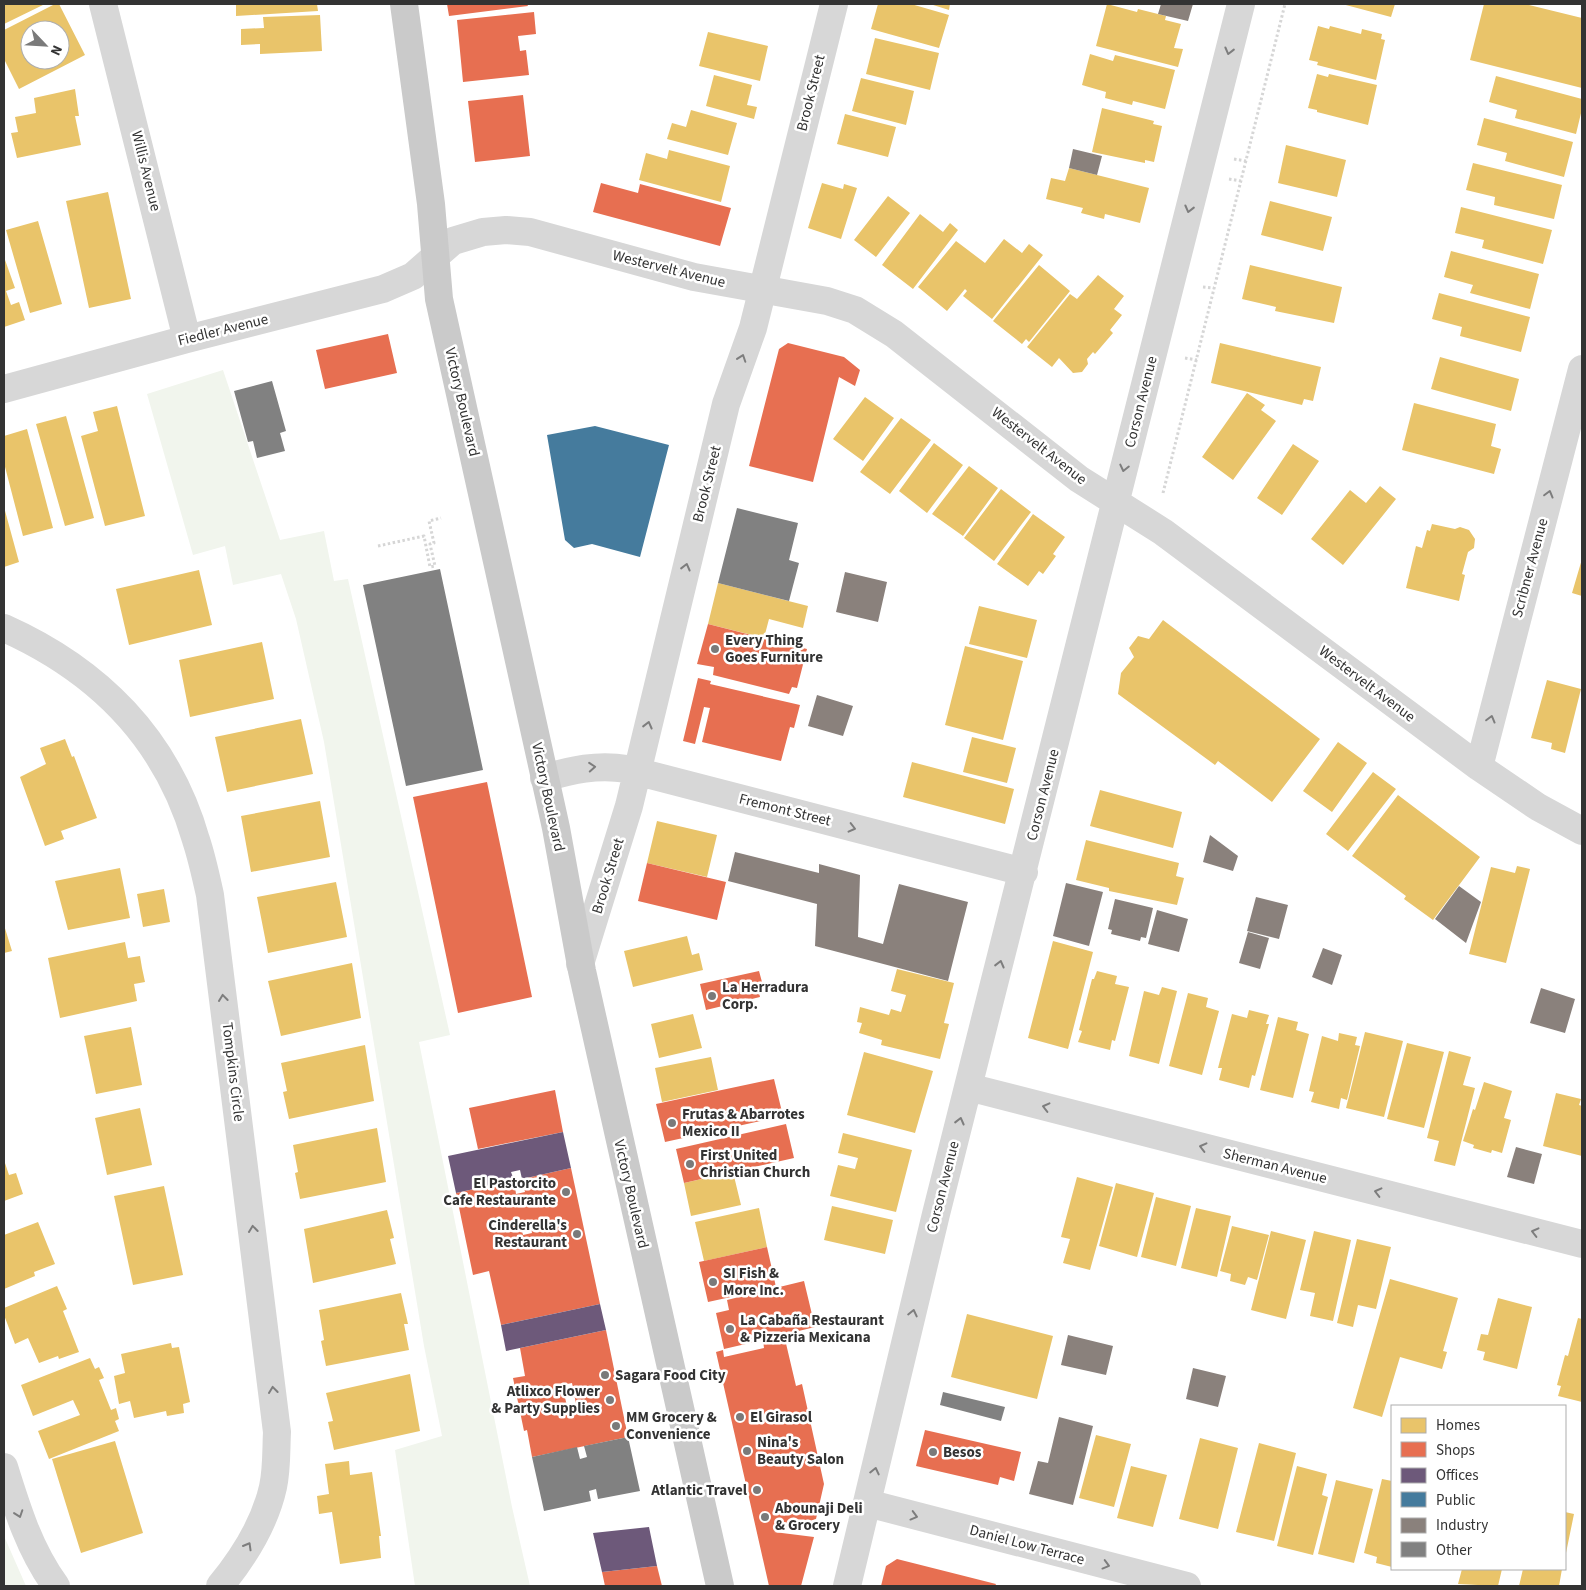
<svg xmlns="http://www.w3.org/2000/svg" width="1586" height="1590" font-family="'Source Sans 3',sans-serif">
<style>
.green{fill:#f1f5ed}
.homes{fill:#e9c46a;fill-rule:evenodd}
.shops{fill:#e76f51;fill-rule:evenodd}
.offices{fill:#6d597a}
.public{fill:#457b9d}
.industry{fill:#8a817c}
.building{fill:#818181}
.lines{fill:none;stroke-linecap:round;stroke-linejoin:round}
.path{stroke:#d6d6d6;stroke-width:3;stroke-dasharray:2.5 2.5;stroke-linecap:butt}
.minor{stroke:#d7d7d7;stroke-width:28}
.major{stroke:#cacaca;stroke-width:28}
.oneway{stroke:#7d7d7d}
.poi-dot{fill:#7a7a7a;stroke:#fff;stroke-width:2}
.labels{text-anchor:middle;dominant-baseline:central;stroke-width:5;stroke-linejoin:round;paint-order:stroke}
.street-label{font-size:15px;fill:#333;stroke:#fff}
.poi-label{font-size:15px;font-weight:bold;fill:#333;stroke:#fff;text-anchor:start}
</style>
<rect width="100%" height="100%" fill="#fff"/>
<!-- green -->
<path class="green" d="M223,370l57,170 44,-9 10,50 14,-2 102,456 -31,7 93,465 18,79h-115l-20,-136 47,-14 -18,-90 -100,-604 -28,-123 -15,-45 -48,11 -8,-39 -32,9 -46,-161z
M4,1536l22,50h-22z"/>
<!-- homes -->
<path class="homes" d="M4,4h41l-41,20z
M55,4h4l26,51 -66,34 -15,-30v-29zM30,30h30v30h-30z
M236,4h81l1,7 -82,5z
M878,4h33l38,11 -10,33 -68,-19z
M930,4h20l-1,6z
M1107,4l30,8 1,-3 28,7 -1,4 16,4 -7,24 9,1 -5,18 -82,-21z
M1342,4h53l-4,13z
M1484,4h41l57,14v70l-112,-28z
M320,15l2,36 -62,3v-10l-19,1v-16l23,-1 -1,-11z
M1318,26l11,3 1,-3 31,8 1,-5 20,5 -1,5 4,1 -9,40 -59,-15 1,-3 -9,-2z
M708,32l60,14 -8,35 -61,-15z
M875,38l64,15 -9,37 -64,-16z
M1090,54l23,7 2,-6 60,15 -10,39 -32,-8 -1,4 -27,-7 1,-6 -24,-7z
M1317,74l11,3 1,-3 48,11 -9,40 -51,-13v-2l-9,-2z
M714,75l38,10 -5,20 10,2 -3,12 -48,-13z
M1496,76l86,23v10l-6,25 -61,-16 2,-8 -28,-8z
M861,78l53,13 -8,34 -54,-14z
M75,89l4,27h-4l6,29 -64,13 -6,-25 7,-1 -3,-15 21,-4 -2,-15z
M1102,108l52,13 -1,3 9,2 -8,36 -9,-2v3l-53,-11z
M691,110l46,13 -9,32 -61,-16 5,-16 14,4z
M845,114l51,13 -8,30 -51,-13z
M1484,118l89,24 -9,35 -59,-16 2,-8 -30,-8z
M1286,145l60,15 -9,37 -59,-14z
M669,150l61,16 -9,36 -82,-22 7,-27 21,6z
M1473,163l89,22 -8,34 -60,-14 1,-8 -29,-7z
M1069,168l80,20 -9,35 -35,-9 -1,5 -23,-6 2,-5 -37,-9 5,-21 14,3z
M822,183l21,6 1,-5 13,4 -16,51 -33,-11z
M108,192l23,107 -42,9 -23,-107z
M888,196l22,17 -34,44 -22,-17z
M1270,201l62,16 -9,34 -62,-16z
M1461,207l91,23 -9,34 -61,-16 2,-8 -29,-7z
M920,214l23,18 7,-9 8,7 -45,59 -31,-24z
M38,221l24,83 -32,9 -24,-83z
M1004,239l18,14 7,-9 14,11 -51,64 -29,-23 4,-5 -2,-2 -18,22 -29,-24 38,-46 29,22z
M1451,251l88,23 -9,35 -60,-16 3,-8 -29,-8z
M4,257l11,31 -9,3 5,14 8,-3 6,18 -21,7z
M1039,265l31,26 -41,51 -3,-3 -4,5 -29,-23z
M1250,265l92,22 -8,36 -59,-12 1,-4 -34,-8z
M1098,275l26,21 -10,13 8,6 -12,15 3,3 -18,21 -2,-2 -6,7 1,5 -6,8 -9,1 -14,-15 -7,9 -25,-20 43,-53 7,5z
M1439,293l91,24 -9,35 -61,-16 2,-9 -30,-8z
M1220,343l101,24 -8,34 -9,-2 -2,6 -91,-22z
M1440,357l79,22 -8,32 -80,-22z
M1247,393l18,12 -4,5 15,11 -43,59 -31,-23z
M865,397l29,21 -31,43 -30,-22z
M1414,403l82,21 -5,22 10,3 -7,25 -92,-24z
M117,406l28,110 -40,10 -24,-90 17,-5 -5,-19z
M66,416l28,102 -29,8 -29,-102z
M901,418l30,22 -41,54 -30,-22z
M27,429l26,99 -30,8 -19,-73v-27z
M934,443l29,22 -36,48 -28,-22z
M1293,444l26,17 -37,54 -25,-17z
M969,466l29,22 -35,48 -31,-22z
M1380,486l16,13 -53,66 -32,-26 39,-49 16,13z
M1001,489l30,23 -37,49 -30,-23z
M4,507l15,55 -15,5z
M1033,514l32,23 -12,17 3,2 -13,18 -4,-3 -11,15 -31,-22z
M1432,524l23,5 5,-2 9,3 6,9 -1,9 -6,4 -6,22 3,1 -6,26 -53,-13 10,-42 6,2 5,-18 3,1z
M1582,559v37l-10,-3z
M199,570l13,55 -83,20 -13,-56z
M718,583l90,23 -5,22 -34,-9 -5,19 -56,-14z
M979,606l58,14 -10,38 -58,-14z
M1163,620l157,119 -48,63 -54,-41 -3,4 -97,-71 3,-21 13,-16 -5,-9 9,-12 11,3z
M262,642l12,57 -84,18 -11,-57z
M965,646l58,15 -20,79 -58,-15z
M1547,680l34,9 -16,64 -14,-4 1,-6 -21,-5z
M301,719l12,55 -86,18 -12,-55z
M972,737l44,11 -9,35 -44,-11z
M65,739l7,18 2,-1 23,62 -36,13 3,8 -19,7 -25,-69 26,-13 -6,-16z
M1338,742l29,21 -35,49 -29,-21z
M912,762l102,27 -9,35 -102,-27z
M1373,772l23,17 -48,62 -22,-17z
M1100,790l82,22 -9,36 -83,-22z
M1398,795l82,62 -47,63 -29,-21 2,-3 -54,-40z
M320,801l10,56 -79,15 -10,-56z
M657,821l60,14 -10,42 -60,-14z
M1086,840l93,23 -3,13 8,2 -7,27 -68,-14v-3l-33,-8z
M1517,866l13,3 -24,94 -37,-9 22,-87 24,6z
M120,868l10,50 -62,12 -13,-49z
M336,882l11,55 -79,16 -11,-56z
M164,889l6,33 -27,5 -6,-33z
M4,925l8,26 -8,2z
M687,936l5,19 7,-2 4,17 -70,17 -9,-36z
M1053,941l40,11 -25,97 -40,-11z
M125,942l3,16 12,-2 2,12 3,14 -11,2 3,17 -77,17 -12,-60z
M352,963l9,55 -80,18 -13,-55z
M897,969l57,14 -10,40 5,1 -9,35 -59,-14 1,-5 -23,-7 3,-10 -5,-1 3,-15 29,8 2,-6 10,3 5,-17 -15,-4z
M1097,971l20,5 -2,8 14,3 -14,54 -3,-1 -2,10 -32,-8 4,-11 -3,-1 13,-51h2z
M1162,987l15,4 -18,73 -30,-8 15,-65 15,4z
M1188,993l20,5 -2,9 13,4 -17,64 -33,-9z
M1249,1010l20,5 -3,9h3l-14,52 -3,-1 -3,13 -30,-8 3,-12h-4l14,-54 15,4z
M693,1014l9,34 -43,10 -8,-34z
M1278,1017l20,5 -2,8 13,4 -16,64 -33,-8z
M131,1027l11,58 -46,9 -12,-58z
M1365,1032l38,9 -19,76 -38,-9z
M1339,1033l18,4 -2,8 5,1 -13,54 -6,-2 -2,11 -28,-7 3,-10 -5,-1 13,-55 16,5z
M1407,1043l37,9 -20,76 -37,-9z
M365,1045l9,56 -85,18 -6,-27 4,-1 -6,-28z
M1449,1051l22,6 -8,28 12,3 -20,78 -21,-5 5,-20 -12,-3z
M864,1052l69,19 -18,62 -68,-18z
M711,1057l7,33 -56,12 -7,-34z
M1484,1082l28,9 -8,27 7,2 -9,33 -10,-3 -1,3 -18,-5 1,-3 -11,-4 10,-32 2,1z
M1556,1093l25,6 -2,6 3,1v50l-39,-10z
M140,1108l12,57 -45,10 -12,-57z
M377,1128l9,54 -86,17 -5,-26 3,-1 -5,-27z
M843,1133l69,17 -16,62 -66,-16 8,-31 17,4 3,-11 -20,-5z
M4,1160l5,15 7,-2 7,21 -19,7z
M733,1172l8,33 -50,11 -7,-33z
M1077,1177l36,10 -23,83 -27,-7 7,-24 -9,-2z
M1116,1183l38,10 -17,64 -38,-11z
M164,1186l19,89 -50,10 -19,-89z
M1156,1197l35,9 -15,60 -35,-9z
M832,1206l61,14 -8,34 -61,-14z
M759,1208l8,39 -63,14 -9,-39z
M1196,1208l35,8 -14,61 -36,-9z
M387,1210l7,28 -4,1 6,25 -83,19 -9,-54z
M38,1222l17,42 -21,8 1,4 -31,13v-54z
M1232,1226l37,9 -12,45 -9,-3 -3,8 -15,-4 1,-7 -11,-3z
M1271,1231l35,9 -20,79 -35,-9z
M1314,1231l37,9 -18,81 -23,-5 5,-23 -15,-3z
M1357,1239l34,8 -15,62 -18,-4 -5,22 -16,-4z
M1390,1279l68,19 -15,53 4,1 -5,17 -42,-12 -18,60 -29,-9z
M57,1286l10,23 -4,2 16,41 -20,7 -1,-3 -19,7 -11,-25 -13,6 -11,-29v-7z
M401,1293l7,31h-4l5,26 -83,16 -5,-25 3,-1 -5,-30z
M1498,1298l34,9 -15,62 -34,-9 2,-8 -8,-2 4,-16 7,1z
M967,1314l86,22 -16,63 -86,-22z
M1578,1318l4,1v83l-24,-6 3,-10 -4,-1 8,-30 3,1z
M171,1343l1,5 7,-1 11,55 -7,2 1,9 -17,3 -1,-5 -32,7 -4,-17 -11,3 -5,-28 11,-3 -4,-19z
M90,1358l5,11 4,-2 5,11 -5,2 12,30 5,-2 3,11 -4,2 4,10 -70,28 -11,-28 42,-16 -7,-15 -40,16 -12,-31z
M410,1374l10,57 -86,19 -6,-28 5,-1 -7,-28z
M1096,1435l35,9 -17,63 -35,-9z
M1200,1438l38,10 -20,81 -39,-10z
M115,1441l28,92 -62,20 -29,-94z
M1259,1443l37,10 -22,88 -38,-9z
M349,1461l1,14 22,-3 9,64h-2l2,22 -41,6 -8,-52 -13,2 -2,-18 12,-2 -4,-30z
M1131,1466l36,9 -14,52 -36,-9z
M1297,1466l30,8 -5,21 6,2 -15,58 -36,-9z
M1382,1479l10,2v86l-16,-4 1,-6 -13,-4z
M1336,1480l37,9 -19,74 -36,-9z
M1565,1512l9,2 -8,39h-1z
M1462,1569h40l-4,17 -40,-2z
M1523,1569h39l-3,17h-40z"/>
<!-- shops -->
<path class="shops" d="M447,4h80l1,2 -79,10z
M534,12l2,22 -18,2 2,15 6,-1 3,25 -66,7 -6,-62z
M523,95l7,61 -55,6 -7,-61z
M601,183l37,10 2,-9 91,24 -11,38 -127,-34z
M388,334l9,39 -72,16 -9,-39z
M788,343l56,14 16,13 -5,16 -16,-9 -26,105 -64,-16 30,-117z
M708,624l99,25 -10,39 -5,-1 -3,7 -76,-19 1,-8 -17,-3z
M698,678l13,3 -1,3 90,21 -6,23 -4,-1 -9,34 -79,-19 8,-34 -6,-1 -9,37 -12,-3z
M487,782l45,215 -74,16 -45,-216z
M647,863l79,19 -9,38 -79,-19z
M759,971l3,11 -5,1 3,14 -54,13 -6,-26z
M774,1079l9,37 -118,26 -9,-38z
M555,1090l8,42 -85,17 -9,-41z
M786,1124l8,34 -110,25 -8,-34z
M571,1168l29,136 -99,21 -12,-54 -16,4 -17,-82 58,-13 2,14 9,-2 -3,-13zM529,1220l3,13 -9,2 -3,-13z
M767,1247l9,40 -68,15 -9,-40z
M804,1281l11,46 -49,12 18,-4 12,51 6,-2 22,100 -8,35 -42,13 40,5 -13,49h-32l-53,-234 7,-2 1,7 40,-9 -1,-8 -39,9 -8,-36 13,-3 -2,-10z
M606,1330l22,107 -96,20 -5,-27 -3,1 -11,-53 12,-2 -5,-28zM572,1383l4,21 -9,2 -5,-21z
M925,1430l96,22 -7,29 -14,-4 -2,8 -82,-19z
M897,1559l99,25 -1,2h-114l5,-20z
M657,1566l5,20h-57l-3,-14z"/>
<!-- offices -->
<path class="offices" d="M563,1132l8,36 -49,11 -2,-9 -9,2 3,8 -58,13 -8,-37z
M600,1304l6,26 -100,21 -5,-26z
M649,1527l8,39 -55,6 -9,-39z"/>
<!-- public -->
<path class="public" d="M595,426l74,19 -29,112 -48,-13 -18,4 -9,-8 -18,-105z"/>
<!-- industry -->
<path class="industry" d="M1161,4h32l-5,17 -30,-7z
M1073,149l29,7 -5,19 -28,-7z
M845,572l42,10 -9,40 -42,-10z
M817,695l36,11 -10,30 -35,-10z
M1210,835l28,21 -5,15 -30,-9z
M735,852l84,21v-9l41,11 -2,62 25,7 16,-60 69,18 -20,79 -133,-35 2,-42 -89,-23z
M1066,883l37,9 -14,54 -36,-10z
M1459,886l22,16 -15,41 -31,-24z
M1256,897l32,8 -9,34 -32,-8z
M1115,899l38,9 -7,30 -5,-1 -1,4 -29,-7 1,-4 -4,-1z
M1157,910l31,9 -9,33 -31,-8z
M1248,932l21,6 -9,31 -21,-6z
M1323,948l19,7 -10,30 -20,-8z
M1541,988l34,11 -10,34 -35,-10z
M1516,1147l26,7 -8,30 -27,-7z
M1068,1335l45,11 -7,29 -45,-10z
M1193,1368l33,8 -8,31 -32,-8z
M1059,1417l34,9 -20,79 -44,-11 9,-33 10,2z"/>
<!-- building -->
<path class="building" d="M272,381l14,50 -6,2 5,18 -28,7 -4,-17 -5,1 -14,-51z
M737,508l61,15 -9,37 10,3 -10,38 -71,-18z
M440,569l43,201 -77,16 -43,-201z
M943,1392l62,15 -4,14 -61,-16z
M628,1437l12,54 -42,8 -2,-10 -7,2 2,10 -47,10 -12,-54 45,-10 3,12 7,-2 -3,-11z"/>
<g class="lines">
<!-- path -->
<path class="path" d="M1234,159l12,2
M1229,179l12,2
M1203,287l11,1
M1185,358l12,2
M1163,493l122,-489
M378,546l46,-10 6,31 5,-1 -5,-22 4,-1 -5,-22 12,-3"/>
<!-- minor -->
<path class="minor" d="M103,4l84,335
M4,389l183,-50 196,-50 30,-13 40,-35 30,-9 23,-2 24,2 164,45 133,24 28,9 39,24 185,145 84,53 316,235 59,40 44,24
M4,628c94,42 163,111 192,212 6,18 10,37 14,55l67,537c-1,18 0,37 -4,55 -8,36 -30,71 -53,99
M1479,767l103,-398
M544,778c28,-8 53,-14 83,-9l397,103
M580,964l49,-158 97,-402 27,-76 81,-324
M968,1087l614,157
M4,1467c13,42 26,84 52,119
M867,1503l320,83
M847,1586l89,-372 305,-1210"/>
<!-- major -->
<path class="major" d="M404,4l27,200 8,95 117,529 26,143 138,615"/>
</g>
<!-- one-way arrows -->
<defs><path id="oneway-chevron" d="M-2-3.5L2.5 0L-2 3.5" fill="none" stroke-width="1.6" stroke-linecap="round" stroke-linejoin="round" transform="scale(1.25)"/></defs>
<g class="oneway">
<use href="#oneway-chevron" transform="translate(1229 51) rotate(104)"/>
<use href="#oneway-chevron" transform="translate(1189 209) rotate(104)"/>
<use href="#oneway-chevron" transform="translate(742 358) rotate(-71)"/>
<use href="#oneway-chevron" transform="translate(1124 468) rotate(103)"/>
<use href="#oneway-chevron" transform="translate(1549 494) rotate(-75)"/>
<use href="#oneway-chevron" transform="translate(686 567) rotate(-76)"/>
<use href="#oneway-chevron" transform="translate(1491 719) rotate(-75)"/>
<use href="#oneway-chevron" transform="translate(648 725) rotate(-76)"/>
<use href="#oneway-chevron" transform="translate(592 767) rotate(-4)"/>
<use href="#oneway-chevron" transform="translate(852 828) rotate(14)"/>
<use href="#oneway-chevron" transform="translate(1000 964) rotate(-76)"/>
<use href="#oneway-chevron" transform="translate(223 998) rotate(-97)"/>
<use href="#oneway-chevron" transform="translate(1046 1107) rotate(-166)"/>
<use href="#oneway-chevron" transform="translate(960 1121) rotate(-76)"/>
<use href="#oneway-chevron" transform="translate(1203 1147) rotate(-166)"/>
<use href="#oneway-chevron" transform="translate(1378 1192) rotate(-166)"/>
<use href="#oneway-chevron" transform="translate(253 1229) rotate(-97)"/>
<use href="#oneway-chevron" transform="translate(1535 1232) rotate(-166)"/>
<use href="#oneway-chevron" transform="translate(913 1313) rotate(-77)"/>
<use href="#oneway-chevron" transform="translate(273 1390) rotate(-97)"/>
<use href="#oneway-chevron" transform="translate(875 1471) rotate(-77)"/>
<use href="#oneway-chevron" transform="translate(19 1514) rotate(71)"/>
<use href="#oneway-chevron" transform="translate(914 1516) rotate(15)"/>
<use href="#oneway-chevron" transform="translate(248 1546) rotate(-60)"/>
<use href="#oneway-chevron" transform="translate(1106 1565) rotate(15)"/>
</g>
<!-- markers -->
<g class="poi-dot">
<circle cx="715" cy="649" r="5"/>
<circle cx="712" cy="996" r="5"/>
<circle cx="672" cy="1123" r="5"/>
<circle cx="690" cy="1164" r="5"/>
<circle cx="566" cy="1192" r="5"/>
<circle cx="577" cy="1234" r="5"/>
<circle cx="713" cy="1282" r="5"/>
<circle cx="730" cy="1329" r="5"/>
<circle cx="605" cy="1375" r="5"/>
<circle cx="610" cy="1400" r="5"/>
<circle cx="740" cy="1417" r="5"/>
<circle cx="616" cy="1426" r="5"/>
<circle cx="747" cy="1451" r="5"/>
<circle cx="933" cy="1452" r="5"/>
<circle cx="757" cy="1490" r="5"/>
<circle cx="765" cy="1517" r="5"/>
</g>
<g class="labels">
<!-- street labels -->
<g class="street-label">
<text transform="translate(811 93) rotate(-76)">Brook Street</text>
<text transform="translate(146 171) rotate(76)">Willis Avenue</text>
<text transform="translate(669 269) rotate(14)">Westervelt Avenue</text>
<text transform="translate(223 330) rotate(-14)">Fiedler Avenue</text>
<text transform="translate(462 402) rotate(77)">Victory Boulevard</text>
<text transform="translate(1141 402) rotate(-76)">Corson Avenue</text>
<text transform="translate(1039 446) rotate(38)">Westervelt Avenue</text>
<text transform="translate(707 484) rotate(-76)">Brook Street</text>
<text transform="translate(1530 568) rotate(-75)">Scribner Avenue</text>
<text transform="translate(1367 684) rotate(37)">Westervelt Avenue</text>
<text transform="translate(1043 795) rotate(-76)">Corson Avenue</text>
<text transform="translate(548 797) rotate(78)">Victory Boulevard</text>
<text transform="translate(785 810) rotate(14)">Fremont Street</text>
<text transform="translate(608 876) rotate(-73)">Brook Street</text>
<text transform="translate(233 1072) rotate(83)">Tompkins Circle</text>
<text transform="translate(1275 1166) rotate(14)">Sherman Avenue</text>
<text transform="translate(943 1187) rotate(-76)">Corson Avenue</text>
<text transform="translate(631 1194) rotate(77)">Victory Boulevard</text>
<text transform="translate(1027 1545) rotate(15)">Daniel Low Terrace</text>
</g>
<!-- poi labels -->
<g class="poi-label">
<text x="725" y="640">Every Thing<tspan x="725" dy="17">Goes Furniture</tspan></text>
<text x="722" y="987">La Herradura<tspan x="722" dy="17">Corp.</tspan></text>
<text x="682" y="1114">Frutas &amp; Abarrotes<tspan x="682" dy="17">Mexico II</tspan></text>
<text x="700" y="1155">First United<tspan x="700" dy="17">Christian Church</tspan></text>
<text x="556" y="1183" text-anchor="end">El Pastorcito<tspan x="556" dy="17">Cafe Restaurante</tspan></text>
<text x="567" y="1225" text-anchor="end">Cinderella's<tspan x="567" dy="17">Restaurant</tspan></text>
<text x="723" y="1273">SI Fish &amp;<tspan x="723" dy="17">More Inc.</tspan></text>
<text x="740" y="1320">La Cabaña Restaurant<tspan x="740" dy="17">&amp; Pizzeria Mexicana</tspan></text>
<text x="615" y="1375">Sagara Food City</text>
<text x="600" y="1391" text-anchor="end">Atlixco Flower<tspan x="600" dy="17">&amp; Party Supplies</tspan></text>
<text x="626" y="1417">MM Grocery &amp;<tspan x="626" dy="17">Convenience</tspan></text>
<text x="750" y="1417">El Girasol</text>
<text x="757" y="1442">Nina's<tspan x="757" dy="17">Beauty Salon</tspan></text>
<text x="943" y="1452">Besos</text>
<text x="747" y="1490" text-anchor="end">Atlantic Travel</text>
<text x="775" y="1508">Abounaji Deli<tspan x="775" dy="17">&amp; Grocery</tspan></text>
</g>
</g>
<!-- border -->
<rect width="1586" height="1590" fill="none" stroke="#333333" stroke-width="10"/>
<!-- legend -->
<rect x="1391" y="1405" width="175" height="165" fill="#ffffff" stroke="#adadad"/>
<rect x="1401" y="1418" width="25" height="15" fill="#e9c46a" stroke="#adadad"/>
<text x="1436" y="1430" font-size="15" fill="#333333">Homes</text>
<rect x="1401" y="1442" width="25" height="15" fill="#e76f51" stroke="#adadad"/>
<text x="1436" y="1455" font-size="15" fill="#333333">Shops</text>
<rect x="1401" y="1468" width="25" height="15" fill="#6d597a" stroke="#adadad"/>
<text x="1436" y="1480" font-size="15" fill="#333333">Offices</text>
<rect x="1401" y="1492" width="25" height="15" fill="#457b9d" stroke="#adadad"/>
<text x="1436" y="1505" font-size="15" fill="#333333">Public</text>
<rect x="1401" y="1518" width="25" height="15" fill="#8a817c" stroke="#adadad"/>
<text x="1436" y="1530" font-size="15" fill="#333333">Industry</text>
<rect x="1401" y="1542" width="25" height="15" fill="#818181" stroke="#adadad"/>
<text x="1436" y="1555" font-size="15" fill="#333333">Other</text>
<!-- north arrow -->
<g transform="translate(45 45) rotate(115)"><circle r="24" fill="#ffffff" stroke="#adadad"/>
<path d="M0-4L9 19L0 12L-9 19Z" fill="#7a7a7a"/>
<text y="-8" font-size="14" font-weight="bold" text-anchor="middle" fill="#333333">N</text>
</g>
</svg>
